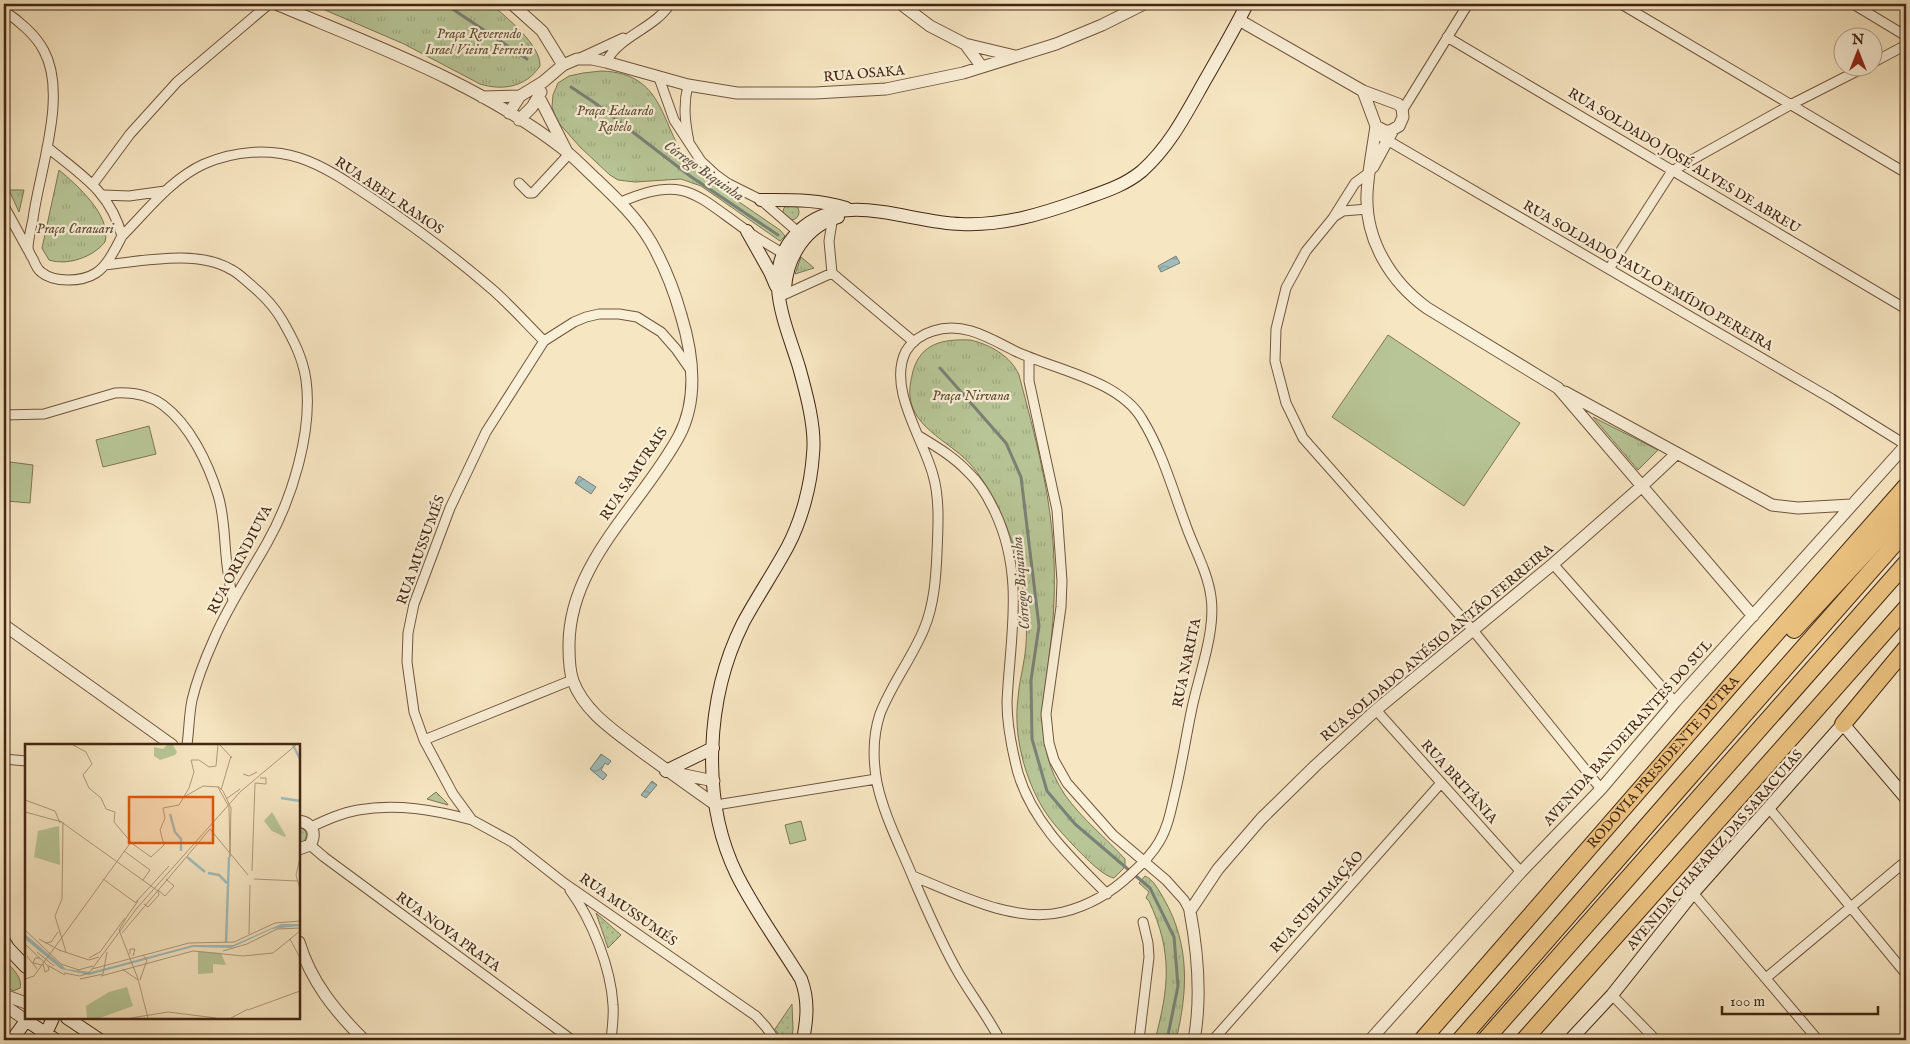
<svg xmlns="http://www.w3.org/2000/svg" width="1910" height="1044" font-family="'IM FELL English',serif">
<style>
.grass{fill:url(#grass-tufts);stroke:#7e7654}
.garden{fill:url(#garden-dots);stroke:#7e7654}
.pitch{fill:#b8c697;stroke:#7e7654}
.water{fill:url(#water-waves);stroke:#7b8177}
.lines{fill:none;stroke-linecap:round;stroke-linejoin:round}
.stream{stroke:#7b8177;stroke-width:3}
.minor-casing{stroke:#70563e;stroke-width:11}
.tertiary-casing{stroke:#70563e;stroke-width:13}
.secondary-casing{stroke:#432612;stroke-width:14}
.motorway-casing{stroke:#432612;stroke-width:18}
.minor{stroke:#faefd7;stroke-width:9}
.tertiary{stroke:#faefd7;stroke-width:11}
.secondary{stroke:#faefd7;stroke-width:12}
.motorway{stroke:#ecc381;stroke-width:16}
.labels{text-anchor:middle;dominant-baseline:central;stroke-width:4.5;stroke-linejoin:round;paint-order:stroke}
.park-label{font-size:14px;font-style:italic;fill:#604e33;stroke:#faefd7}
.street-label{font-size:14px;fill:#432612;stroke:#faefd7}
.water-label{font-size:15px;font-style:italic;fill:#5f5345;stroke:#faefd7}
.inset-river{fill:none;stroke:#a0bdbb;stroke-width:2.5}
.inset-road{fill:none;stroke:#af997c;stroke-width:1}
.view{fill:#e0560c;fill-opacity:0.15;stroke:#e0560c;stroke-width:2.5}
.inset-edge{fill:none;stroke:#432612;stroke-width:2.5}
</style>
<defs>
<pattern id="grass-tufts" width="24" height="20" patternUnits="userSpaceOnUse" patternTransform="scale(1.25)"><rect width="24" height="20" fill="#b8c697"/><path d="M3 7l-1-3M5 7V3M7 7l1-3M15 17l-1-3M17 17v-4M19 17l1-3" fill="none" stroke="#9faa81"/></pattern>
<pattern id="garden-dots" width="8" height="8" patternUnits="userSpaceOnUse" patternTransform="scale(1.25)"><rect width="8" height="8" fill="#b8c697"/><path d="M2 2h.1M6 6h.1" fill="none" stroke="#9faa81" stroke-width="1.8" stroke-linecap="round"/></pattern>
<pattern id="water-waves" width="16" height="10" patternUnits="userSpaceOnUse" patternTransform="scale(1.25)"><rect width="16" height="10" fill="#a0bdbb"/><path d="M0 5q4-4 8 0t8 0" fill="none" stroke="#849997"/></pattern>
</defs>
<rect width="100%" height="100%" fill="#f7e6c2"/>
<filter id="stains"><feTurbulence type="fractalNoise" baseFrequency=".004" numOctaves="4"/><feColorMatrix values="0 0 0 0 .2 0 0 0 0 .09 0 0 0 0 .02 0 0 0 .5 -.17"/></filter>
<radialGradient id="worn" r=".72"><stop offset=".6" stop-color="#630" stop-opacity="0"/><stop offset="1" stop-color="#630" stop-opacity=".3"/></radialGradient>
<!-- grass -->
<path class="grass" d="M311,4h180c15,13 50,41 49,62 -14,21 -37,25 -60,18l-76,-40z
M601,71c70,2 57,63 96,101 9,9 21,16 32,23 17,12 34,23 51,35l5,6 -5,5 -79,-55 -20,-7 -46,3 -17,-2 -8,-5 -29,-27 -24,-27 -5,-14 1,-12 5,-12 11,-7 14,-3z
M59,170c18,15 53,46 46,72 -12,15 -37,24 -56,18l-7,-12z
M9,190h15l-5,22z
M801,257l13,11 -19,6z
M970,340c19,4 41,16 49,35 16,61 33,122 35,186 1,26 0,54 -3,80 -6,54 -19,105 14,154 17,24 41,43 60,64v8l-11,11c-12,-2 -32,-24 -41,-33 -10,-11 -21,-22 -29,-35 -19,-31 -31,-74 -26,-112 1,-15 5,-29 7,-44 3,-22 1,-43 -2,-64 -6,-44 -23,-90 -51,-124 -19,-23 -58,-36 -62,-69 -1,-9 1,-17 3,-26 8,-28 30,-32 57,-31z
M1593,417l65,33 -20,20z
M436,792l11,11 1,2 -21,-6z
M1145,876c9,4 14,15 19,23 26,46 24,92 12,141h-21c14,-53 18,-87 -6,-139l-3,-3 3,-6 -10,-9z
M4,960c7,7 19,17 16,28l-7,3 -9,-7z"/>
<!-- garden -->
<path class="garden" d="M783 212a8 8 0 1 1 16 0a8 8 0 1 1-16 0Z
M299,827l6,3 2,5 -3,7 -5,2z
M596,913l25,22 -13,13z
M792,1004l1,25 -1,10 -9,1 -8,-11z"/>
<!-- pitch -->
<path class="pitch" d="M1388,335l132,88 -56,83 -132,-89z
M149,426l7,28 -53,13 -7,-27z
M10,462l23,3 -3,38 -24,-2z
M801,821l5,19 -16,4 -5,-19z"/>
<!-- water -->
<path class="water" d="M1176,256l4,7 -19,9 -3,-6z
M579,476l17,11 -5,7 -16,-11z
M601,754l10,7 -3,4 -3,-2 -4,7 6,5 -4,5 -13,-11z
M652,781l5,4 -11,13 -5,-3z"/>
<g class="lines">
<!-- stream -->
<path class="stream" d="M445,4l82,55
M571,87l24,16 95,73 88,59
M940,368l66,75 15,34 18,149 -8,54 1,59 15,52 28,33 75,64 24,49 4,49 -11,54"/>
<!-- minor casing -->
<g class="minor-casing">
<path id="minor" d="M1621,4l285,169
M1853,4l53,32
M4,11c14,9 32,24 40,40 24,44 -5,121 -11,168 -2,9 -5,21 -5,30 1,3 3,7 5,10 2,5 4,10 8,13 13,11 41,10 55,1 12,-8 19,-24 26,-37 -12,-45 -41,-61 -75,-89
M1447,37l459,272
M580,58l43,-20
M606,62c14,-27 48,-33 64,-58
M1872,63l34,-18
M659,78l15,42 27,41 15,14 11,8 34,17 37,32
M688,85c-5,20 -3,37 1,57
M1402,111l66,-107
M1375,133l457,266 74,46
M1370,172l-15,11 -22,35 -27,33 -20,37 -10,41 -1,32 11,42 17,35 169,191 129,160
M519,183l10,10h4l36,-39
M93,184l37,-50 47,-52 92,-78
M104,195l25,1 36,-5
M621,202c63,-28 75,-7 125,28 11,9 24,15 36,23
M4,206l24,44
M833,216l-4,25 3,32 82,69
M1335,216l8,-5 25,-2
M122,236c25,-25 49,-57 82,-72 30,-13 65,-16 96,-6 27,9 52,27 76,43 40,27 80,57 117,89 18,16 34,34 51,51
M105,265c38,-4 93,-16 127,5 6,3 12,9 18,14 12,10 24,22 32,36 11,19 21,38 24,60 7,51 -14,119 -39,163 -18,32 -39,63 -53,96 -9,20 -17,40 -22,61 -3,15 -3,30 -5,45
M1609,269l63,-98 120,-67 71,-36
M779,297l53,-24
M1029,357v24l28,129 5,71 -1,26 -15,107 3,29 5,17 13,23 46,52 53,45 18,20 6,11
M692,372l-16,-23 -15,-17 -24,-15 -18,-3h-20l-13,3 -12,5 -30,19 -58,91 -36,76 -36,96 -6,29 -1,29 7,50 10,28 29,54 19,26 40,22 52,41 192,133 10,11 9,13
M4,415l40,-1 71,-21c16,-1 34,2 48,12 27,20 45,58 55,90 6,19 6,40 8,60 1,16 4,30 7,46
M919,436c18,11 35,21 49,36 12,11 20,25 27,40 30,64 15,124 12,190 0,24 5,48 11,71 15,50 53,85 89,121
M1553,564l122,138
M1376,710l145,162
M424,740l148,-60
M4,759l22,2
M716,805l160,-26
M1769,808l137,166
M311,827c15,-7 30,-14 47,-17 38,-7 77,0 114,10
M310,845l14,12 248,183
M913,876c44,18 102,48 150,36 25,-6 49,-20 68,-38 10,-9 21,-20 28,-32 9,-15 12,-32 16,-49 7,-29 11,-57 17,-85 7,-34 24,-77 19,-111 -3,-23 -15,-45 -23,-66 -14,-37 -25,-78 -46,-112 -23,-39 -87,-49 -127,-68 -26,-13 -52,-30 -82,-20 -10,3 -21,10 -27,20 -19,37 17,87 27,124 7,24 5,52 4,77 -1,26 -3,53 -13,77 -12,29 -33,56 -44,85 -7,21 -7,47 -3,69 7,33 24,65 37,97 14,32 27,63 45,94 13,22 29,43 41,66
M570,890c22,30 41,78 43,115 1,12 -1,24 -2,35
M1693,893l125,147
M1766,978l140,-117
M1612,995l44,45
M592,1040h10
M1139,1040l10,-83 -1,-14 -5,-21
M1213,1040l228,-257"/>
</g>
<!-- tertiary casing -->
<g class="tertiary-casing">
<path id="tertiary" d="M276,4c99,42 205,80 291,148 10,8 19,18 29,27 20,19 41,39 55,63 13,23 23,48 30,73 12,39 18,83 -2,121 -37,69 -111,127 -110,211 0,11 0,23 4,34 11,30 40,49 65,68 26,19 52,38 78,56
M512,4l30,27 21,34
M901,4l29,22 35,18 50,12
M1239,20l124,71 35,13 4,4 1,9 -4,9 -9,5h-5l-9,-5 -13,-35
M965,44l17,23
M482,97l38,-1
M539,97l27,53
M509,113l11,-17 23,-14 20,-17 14,-6h15l14,3 82,23 49,8h78l71,-4 77,-16 93,-29 46,-19 42,-21
M519,120l13,-13 9,-15
M1376,126c-3,22 -8,45 -9,68 -2,46 24,88 60,114l131,80 195,228
M1373,167l20,-37
M1565,392l207,113 26,3 53,-3
M4,625l168,120
M670,772l44,9
M299,821c13,2 18,12 11,24l-11,4
M299,942c12,40 37,70 65,98
M4,995l22,8
M4,1005l23,16
M1194,1040c8,-43 4,-86 -4,-129l28,-42 43,-50 54,-53 61,-56 177,-146 89,-78 34,-32
M1370,1040l151,-168 80,-83 74,-87 231,-257"/>
</g>
<!-- secondary casing -->
<g class="secondary-casing">
<path id="secondary" d="M761,200c29,0 57,-1 85,8
M747,231l23,41 6,14
M785,288c2,-31 21,-62 53,-71
M666,771l47,-23
M4,941l4,7 18,19
M67,1018l33,22
M27,1021l29,19
M12,1040l16,-22
M43,1040l10,-22
M803,1040c4,-21 6,-40 -2,-61 -21,-34 -46,-68 -64,-104 -37,-75 -31,-178 6,-252 14,-26 31,-51 45,-77 14,-27 23,-61 25,-92 3,-26 -7,-62 -14,-87 -13,-43 -40,-97 -1,-135 44,-44 110,-9 163,-8 42,2 81,-10 120,-24 22,-8 43,-14 61,-29 28,-25 44,-57 62,-89 15,-26 30,-52 43,-78
M1570,1040l42,-45 81,-102 150,-169 63,74"/>
</g>
<!-- motorway casing -->
<g class="motorway-casing">
<g id="motorway">
<path d="M1794,630l112,-121"/>
<path d="M1843,724l63,-76"/>
<path id="s1" d="M1422,1040l307,-353 177,-201"/>
<path d="M1460,1040l219,-251 227,-258"/>
<path d="M1485,1040l421,-477"/>
<path d="M1524,1040l382,-432"/>
</g>
</g>
<!-- minor -->
<use href="#minor" class="minor"/>
<!-- tertiary -->
<use href="#tertiary" class="tertiary"/>
<!-- secondary -->
<use href="#secondary" class="secondary"/>
<!-- motorway -->
<use href="#motorway" class="motorway"/>
</g>
<g class="labels">
<!-- park labels -->
<g class="park-label">
<text x="479" y="34">Praça Reverendo<tspan x="479" dy="16">Israel Vieira Ferreira</tspan></text>
<text x="615" y="111">Praça Eduardo<tspan x="615" dy="16">Rabelo</tspan></text>
<text x="75" y="229">Praça Carauari</text>
<text x="971" y="396">Praça Nirvana</text>
</g>
<!-- street labels -->
<g class="street-label">
<text transform="translate(864 74) rotate(-5)">RUA OSAKA</text>
<text transform="translate(1684 161) rotate(31)">RUA SOLDADO JOSÉ ALVES DE ABREU</text>
<text transform="translate(389 196) rotate(34)">RUA ABEL RAMOS</text>
<text transform="translate(1648 276) rotate(30)">RUA SOLDADO PAULO EMÍDIO PEREIRA</text>
<text transform="translate(634 474) rotate(-56)">RUA SAMURAIS</text>
<text transform="translate(421 550) rotate(-70)">RUA MUSSUMÉS</text>
<text transform="translate(240 560) rotate(-62)">RUA ORINDIUVA</text>
<text transform="translate(1437 643) rotate(-40)">RUA SOLDADO ANÉSIO ANTÃO FERREIRA</text>
<text transform="translate(1187 663) rotate(-78)">RUA NARITA</text>
<text transform="translate(1628 733) rotate(-48)">AVENIDA BANDEIRANTES DO SUL</text>
<text stroke="none"><textPath href="#s1" startOffset="368">RODOVIA PRESIDENTE DUTRA</textPath></text>
<text transform="translate(1459 782) rotate(48)">RUA BRITÂNIA</text>
<text transform="translate(1715 850) rotate(-49)">AVENIDA CHAFARIZ DAS SARACUIAS</text>
<text transform="translate(1317 902) rotate(-48)">RUA SUBLIMAÇÃO</text>
<text transform="translate(628 910) rotate(35)">RUA MUSSUMÉS</text>
<text transform="translate(448 932) rotate(36)">RUA NOVA PRATA</text>
</g>
<!-- water labels -->
<g class="water-label">
<text transform="translate(704 171) rotate(35)">Córrego Biquinha</text>
<text transform="translate(1021 583) rotate(-95)">Córrego Biquinha</text>
</g>
</g>
<!-- overview -->
<g transform="translate(25 744)">
<rect width="275" height="275" fill="#f7e6c2"/>
<path d="M247,68l14,24 -1,1 -13,-6 -8,-10zM34,82l1,39 -26,-8 4,-26zM173,207l23,2 5,12 -13,-1v9l-15,1zM102,243l6,19 -33,12h-13l-1,-12 23,-14z" fill="#b8c697"/>
<path d="M142,1h6l4,7 -2,3 -15,5 -6,-4v-9l9,2z" fill="#b8c697"/>
<path d="M256,180h19v2l-28,3 -41,19 -38,-1 -104,28 -28,-6 -36,-30v-5l41,35 25,3 102,-27h40z" fill="#a0bdbb"/>
<path class="inset-river" d="M268,1l7,14M256,54l19,3M145,70l5,18 6,7v12M162,113l18,15M183,129l11,2 8,8M201,199l3,-86"/>
<path class="inset-road" d="M195,1l12,13M166,16h8l10,7 7,-1 2,-21M218,30l6,2 8,-4M196,46l10,-34M159,53l19,-11 16,1 4,4 8,17 -1,49 -1,-50 -11,-20M201,55l14,-10M0,56l30,11 5,12M0,68l37,10M35,77l98,70 1,4 -11,12 -4,-3M38,78l-1,77 -7,17 11,36M105,98l21,15 13,-12 -4,-15 5,-12 -2,-10 16,-3 10,-17 5,-16 -3,-12M99,107l26,19 -7,10M275,114l-4,17 4,14M227,127l3,-88 11,1v-6h-6M78,135l33,24M229,135l44,2M133,146l7,6 9,-10 -8,-7M111,158l33,-36M103,171l-9,15 19,49 10,39M103,171l10,-14M0,186l36,34 18,6M97,189l88,-104 38,46M224,190l1,-49M14,195l22,12M265,195l10,19M20,199l6,-1 7,-10M0,200l22,21 18,10M34,206l30,10 10,-3M198,207l24,-7 30,-15 23,-1M12,208l17,14M105,210v-5h5l-2,7M2,212l10,13M15,214h-5l-2,5 9,2M64,214l11,-6 25,-34M18,220l2,8 4,-2 -1,-4M67,225l97,-26 45,-1 41,-19 25,-2M97,225l16,11M53,226l15,-4M39,229l16,3 9,-3 48,-65 103,-116 56,-47M76,232l92,-25 50,5 30,-3 27,-22M0,235l9,-3 97,-134 -17,-20 1,-10 -9,-3 -5,-11 -12,-10 -6,-13 9,-11 -6,-12 -13,-7M55,235l23,-5 4,-22M115,236l7,-20 -4,-5M223,266l52,-19M106,274l37,-6 48,6M206,274l17,-9"/>
<path class="view" d="M104,53h84v46h-84z"/>
<rect width="275" height="275" class="inset-edge"/>
</g>
<!-- margin -->
<rect width="1910" height="1044" fill="none" stroke="#f7e6c2" stroke-width="20"/>
<rect x="5" y="5" width="1900" height="1034" fill="none" stroke="#432612" stroke-width="2.5"/>
<rect x="10" y="10" width="1890" height="1024" fill="none" stroke="#432612"/>
<!-- north arrow -->
<g transform="translate(1858 52)"><circle r="24" fill="#faefd7" stroke="#b19f88"/>
<path d="M0-4L9 19L0 12L-9 19Z" fill="#8f2418"/>
<text y="-8" font-size="14" font-weight="bold" text-anchor="middle" fill="#432612">N</text>
</g>
<!-- scale -->
<path d="M1722 1006v8h156v-8" fill="none" stroke="#432612" stroke-width="2.5"/>
<text x="1730" y="1006" font-size="15" fill="#432612" stroke="#faefd7" stroke-width="4" paint-order="stroke">100 m</text>
<rect width="100%" height="100%" filter="url(#stains)"/>
<rect width="100%" height="100%" fill="url(#worn)"/>
</svg>
